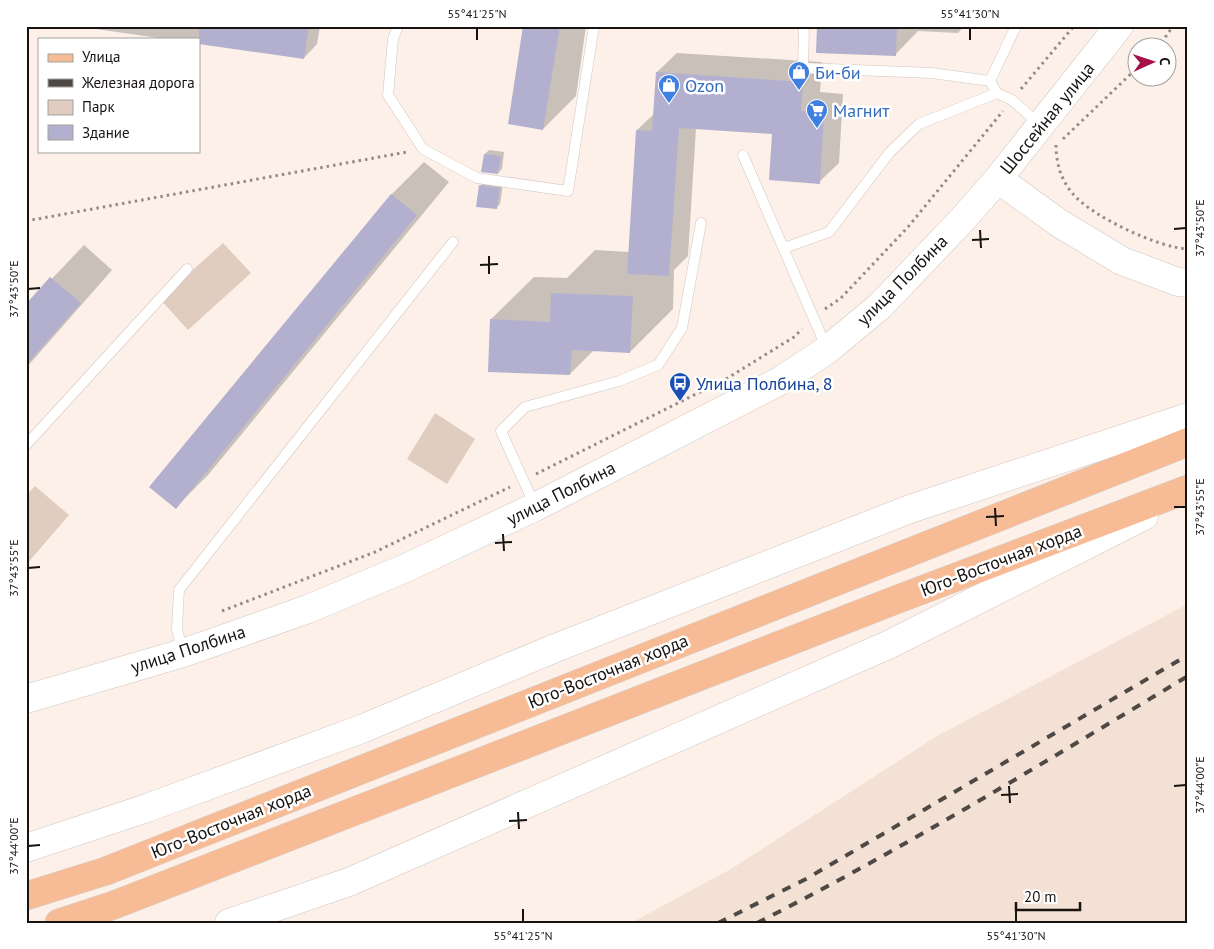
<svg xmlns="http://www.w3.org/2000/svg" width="1214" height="949" font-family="'PT Sans',sans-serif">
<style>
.built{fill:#f4e1d5}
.green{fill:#e1cdbf}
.shadow{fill:#0003}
.building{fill:#b3b0cf}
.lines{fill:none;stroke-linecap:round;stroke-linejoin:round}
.lane-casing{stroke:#d1c5be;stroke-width:11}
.secondary-casing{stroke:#d1c5be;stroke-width:29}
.primary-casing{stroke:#d1d0cf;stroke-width:29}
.path{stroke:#948b86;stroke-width:3;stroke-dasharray:2.5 4;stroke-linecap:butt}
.lane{stroke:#fff;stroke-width:10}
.secondary{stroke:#fff;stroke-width:28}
.primary{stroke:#f7bc96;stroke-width:28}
.rail{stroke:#4f4946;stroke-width:4;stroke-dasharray:9 9;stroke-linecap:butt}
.ticks{fill:none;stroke:#171311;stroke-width:2}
.labels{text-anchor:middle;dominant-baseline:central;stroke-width:5;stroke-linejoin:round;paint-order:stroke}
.shop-label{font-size:18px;fill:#366cbe;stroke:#fff;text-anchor:start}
.street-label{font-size:18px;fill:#171311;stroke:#fff}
.transit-label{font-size:18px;fill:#164399;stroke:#fff;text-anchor:start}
.neatline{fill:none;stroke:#171311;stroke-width:2}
.ticks-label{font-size:12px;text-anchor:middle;fill:#171311}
</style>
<rect width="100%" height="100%" fill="#fcf0e8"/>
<!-- built -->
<path class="built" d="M1188,604v319h-557l100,-54 206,-133z"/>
<!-- green -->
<path class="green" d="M223,243l28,30 -63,57 -28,-31z
M435,413l40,26 -28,45 -40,-25z
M35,486l34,29 -43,50v-70z"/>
<!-- shadow -->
<path class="shadow" d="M75,26h245l-3,18 -13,14 -105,-15v-4h-33z
M524,26h62l-10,70 -33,33z
M818,26h146l-6,7 -40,-2 -23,24z
M677,53l145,9 -2,30 23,2 -4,69 -20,19 -46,-49 -77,-5 -8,128 -14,14 -1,39 -43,43 -36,-2 -24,24 -79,-55 43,-42 33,1 28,-28 34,2 8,-122 18,-17 2,-41z
M489,150l15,2 -2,17 -4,4 -13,-19z
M424,162l25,20 -241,293 -32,32 -25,-20 241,-293z
M484,182l19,2 -3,20 -4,4 -16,-22z
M84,245l28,25 -86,98v-62z"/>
<!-- building -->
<path class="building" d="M199,26h110l-5,33 -105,-15z
M523,26h37l-17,104 -35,-6z
M817,26h80l-1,30 -80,-3z
M656,72l147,10 -2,29 23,2 -4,71 -51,-4 3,-46 -93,-6 -10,148 -42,-2 9,-144 16,1z
M484,154l17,2 -3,18 -17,-2z
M479,185l21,3 -3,21 -21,-2z
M391,194l26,21 -241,294 -27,-22z
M50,277l31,26 -55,62v-61z
M551,293l82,3 -3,57 -58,-3 -2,25 -82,-3 2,-53 60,3z"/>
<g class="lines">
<!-- lane casing -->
<g class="lane-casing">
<path id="lane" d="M398,26l-5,13 -5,56 35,54 54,29 91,13 26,-165
M804,26l-1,42 129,5 58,8 7,12 15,7 27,24
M990,81l26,-55
M743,155l84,194
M784,248l45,-16 61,-80 29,-28 78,-31
M26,445l161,-176
M535,506l-34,-75 24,-24 94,-26 39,-16 24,-37 19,-105
M183,653l-6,-24 2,-39 274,-348"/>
</g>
<!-- secondary casing -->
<g class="secondary-casing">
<path id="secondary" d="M998,179l61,44 63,38 56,21 10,1
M26,699l157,-46 125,-44 100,-42 127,-60 245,-126 47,-31 53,-44 82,-86 36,-41 121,-153
M26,848l121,-40 217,-80 189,-79 357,-140 278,-92
M229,923l120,-41 539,-237 256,-129"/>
</g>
<!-- primary casing -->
<g class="primary-casing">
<path id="primary" d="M26,896l80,-25 1082,-429
M59,923l55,-18 779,-304 295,-112"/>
</g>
<!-- path -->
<path class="path" d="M1158,48l15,-22
M1021,89l53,-63
M1063,139l73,-70
M1056,145c0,18 5,36 18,50 19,22 85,53 114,54
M26,221l381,-69
M825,309l16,-11 67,-71 95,-116
M726,379l68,-42 8,-8
M536,474l182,-91
M222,611l153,-59 135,-65"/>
<!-- lane -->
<use href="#lane" class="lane"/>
<!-- secondary -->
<use href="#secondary" class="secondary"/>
<!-- primary -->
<use href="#primary" class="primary"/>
<!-- rail -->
<path class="rail" d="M718,923l88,-44 382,-224
M757,923c148,-75 289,-162 431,-247"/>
</g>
<!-- ticks -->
<path class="ticks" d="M477,28v12M970,28v12M1174,229l12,-1M980,230l1,18M972,240l17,-1M489,256v18M480,265l18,-1M28,289l12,-1M1174,507h12M995,508l1,18M986,517l18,-1M503,534l1,17M495,543l17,-1M28,568l12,-1M1009,786l1,17M1174,786l12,-1M1001,795l17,-1M518,812l1,17M509,821l18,-1M28,846l12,-1M523,909v13M1016,909v13"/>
<!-- icons -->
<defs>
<g id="shop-pin" transform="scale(1.125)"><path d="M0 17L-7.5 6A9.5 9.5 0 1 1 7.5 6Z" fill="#3f7fe0" stroke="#fff"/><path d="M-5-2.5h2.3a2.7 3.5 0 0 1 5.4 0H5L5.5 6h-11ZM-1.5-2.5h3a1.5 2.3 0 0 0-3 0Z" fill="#fff"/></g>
<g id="supermarket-pin" transform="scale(1.125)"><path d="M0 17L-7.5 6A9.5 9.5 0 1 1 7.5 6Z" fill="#3f7fe0" stroke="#fff"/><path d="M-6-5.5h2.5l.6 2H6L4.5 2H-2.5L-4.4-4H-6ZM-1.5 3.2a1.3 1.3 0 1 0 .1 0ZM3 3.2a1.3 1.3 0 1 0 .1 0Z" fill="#fff"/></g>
<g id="bus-pin" transform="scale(1.125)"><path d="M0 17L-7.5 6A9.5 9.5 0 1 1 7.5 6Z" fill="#1a4fb4" stroke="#fff"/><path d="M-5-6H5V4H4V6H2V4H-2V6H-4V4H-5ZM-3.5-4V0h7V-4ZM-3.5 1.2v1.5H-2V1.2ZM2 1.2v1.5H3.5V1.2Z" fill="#fff"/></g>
</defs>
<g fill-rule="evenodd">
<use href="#shop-pin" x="799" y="72"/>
<use href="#shop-pin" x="669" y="85"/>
<use href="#supermarket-pin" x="817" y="110"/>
<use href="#bus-pin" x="680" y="383"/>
</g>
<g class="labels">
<!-- shop labels -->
<g class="shop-label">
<text x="815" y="72">Би-би</text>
<text x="685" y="85">Ozon</text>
<text x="833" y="110">Магнит</text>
</g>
<!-- street labels -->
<g class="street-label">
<text transform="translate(1047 118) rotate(-51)">Шоссейная улица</text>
<text transform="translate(902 280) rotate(-45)">улица Полбина</text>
<text transform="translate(561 493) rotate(-27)">улица Полбина</text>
<text transform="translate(1001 560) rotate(-21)">Юго-Восточная хорда</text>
<text transform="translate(188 649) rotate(-18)">улица Полбина</text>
<text transform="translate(608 671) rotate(-22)">Юго-Восточная хорда</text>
<text transform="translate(231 821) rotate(-22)">Юго-Восточная хорда</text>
</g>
<!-- transit labels -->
<g class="transit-label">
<text x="696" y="383">Улица Полбина, 8</text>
</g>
</g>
<!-- border -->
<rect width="1214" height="949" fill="none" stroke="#ffffff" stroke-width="55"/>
<!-- legend -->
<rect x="38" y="38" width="162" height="115" fill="#ffffff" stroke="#a2a1a0"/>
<rect x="48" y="54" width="25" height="8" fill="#f7bc96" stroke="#a2a1a0"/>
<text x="82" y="62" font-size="15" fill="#171311">Улица</text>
<rect x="48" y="79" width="25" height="8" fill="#4f4946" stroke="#a2a1a0"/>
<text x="82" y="88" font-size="15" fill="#171311">Железная дорога</text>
<rect x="48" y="100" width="25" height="15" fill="#e1cdbf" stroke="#a2a1a0"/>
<text x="82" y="112" font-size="15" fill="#171311">Парк</text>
<rect x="48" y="125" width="25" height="15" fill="#b3b0cf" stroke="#a2a1a0"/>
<text x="82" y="138" font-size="15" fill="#171311">Здание</text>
<!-- north arrow -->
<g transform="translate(1152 62) rotate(87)"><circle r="24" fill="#ffffff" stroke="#a2a1a0"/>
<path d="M0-4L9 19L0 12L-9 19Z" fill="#a5104a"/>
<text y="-8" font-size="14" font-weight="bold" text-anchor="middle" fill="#171311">С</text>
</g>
<!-- scale -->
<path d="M1016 902v8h64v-8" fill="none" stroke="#171311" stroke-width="2.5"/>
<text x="1024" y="902" font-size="15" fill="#171311" stroke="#ffffff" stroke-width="4" paint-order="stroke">20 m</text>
<rect x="28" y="28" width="1158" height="894" class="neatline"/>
<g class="ticks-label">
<text x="477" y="18">55°41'25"N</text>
<text x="970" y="18">55°41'30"N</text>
<text transform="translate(1200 228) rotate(-90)" y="4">37°43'50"E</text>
<text transform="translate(14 289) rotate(-90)" y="4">37°43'50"E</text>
<text transform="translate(1200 507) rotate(-90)" y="4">37°43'55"E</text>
<text transform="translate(14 568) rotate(-90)" y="4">37°43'55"E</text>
<text transform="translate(1200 785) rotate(-90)" y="4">37°44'00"E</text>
<text transform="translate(14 846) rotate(-90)" y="4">37°44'00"E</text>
<text x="523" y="940">55°41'25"N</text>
<text x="1016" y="940">55°41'30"N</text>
</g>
</svg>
